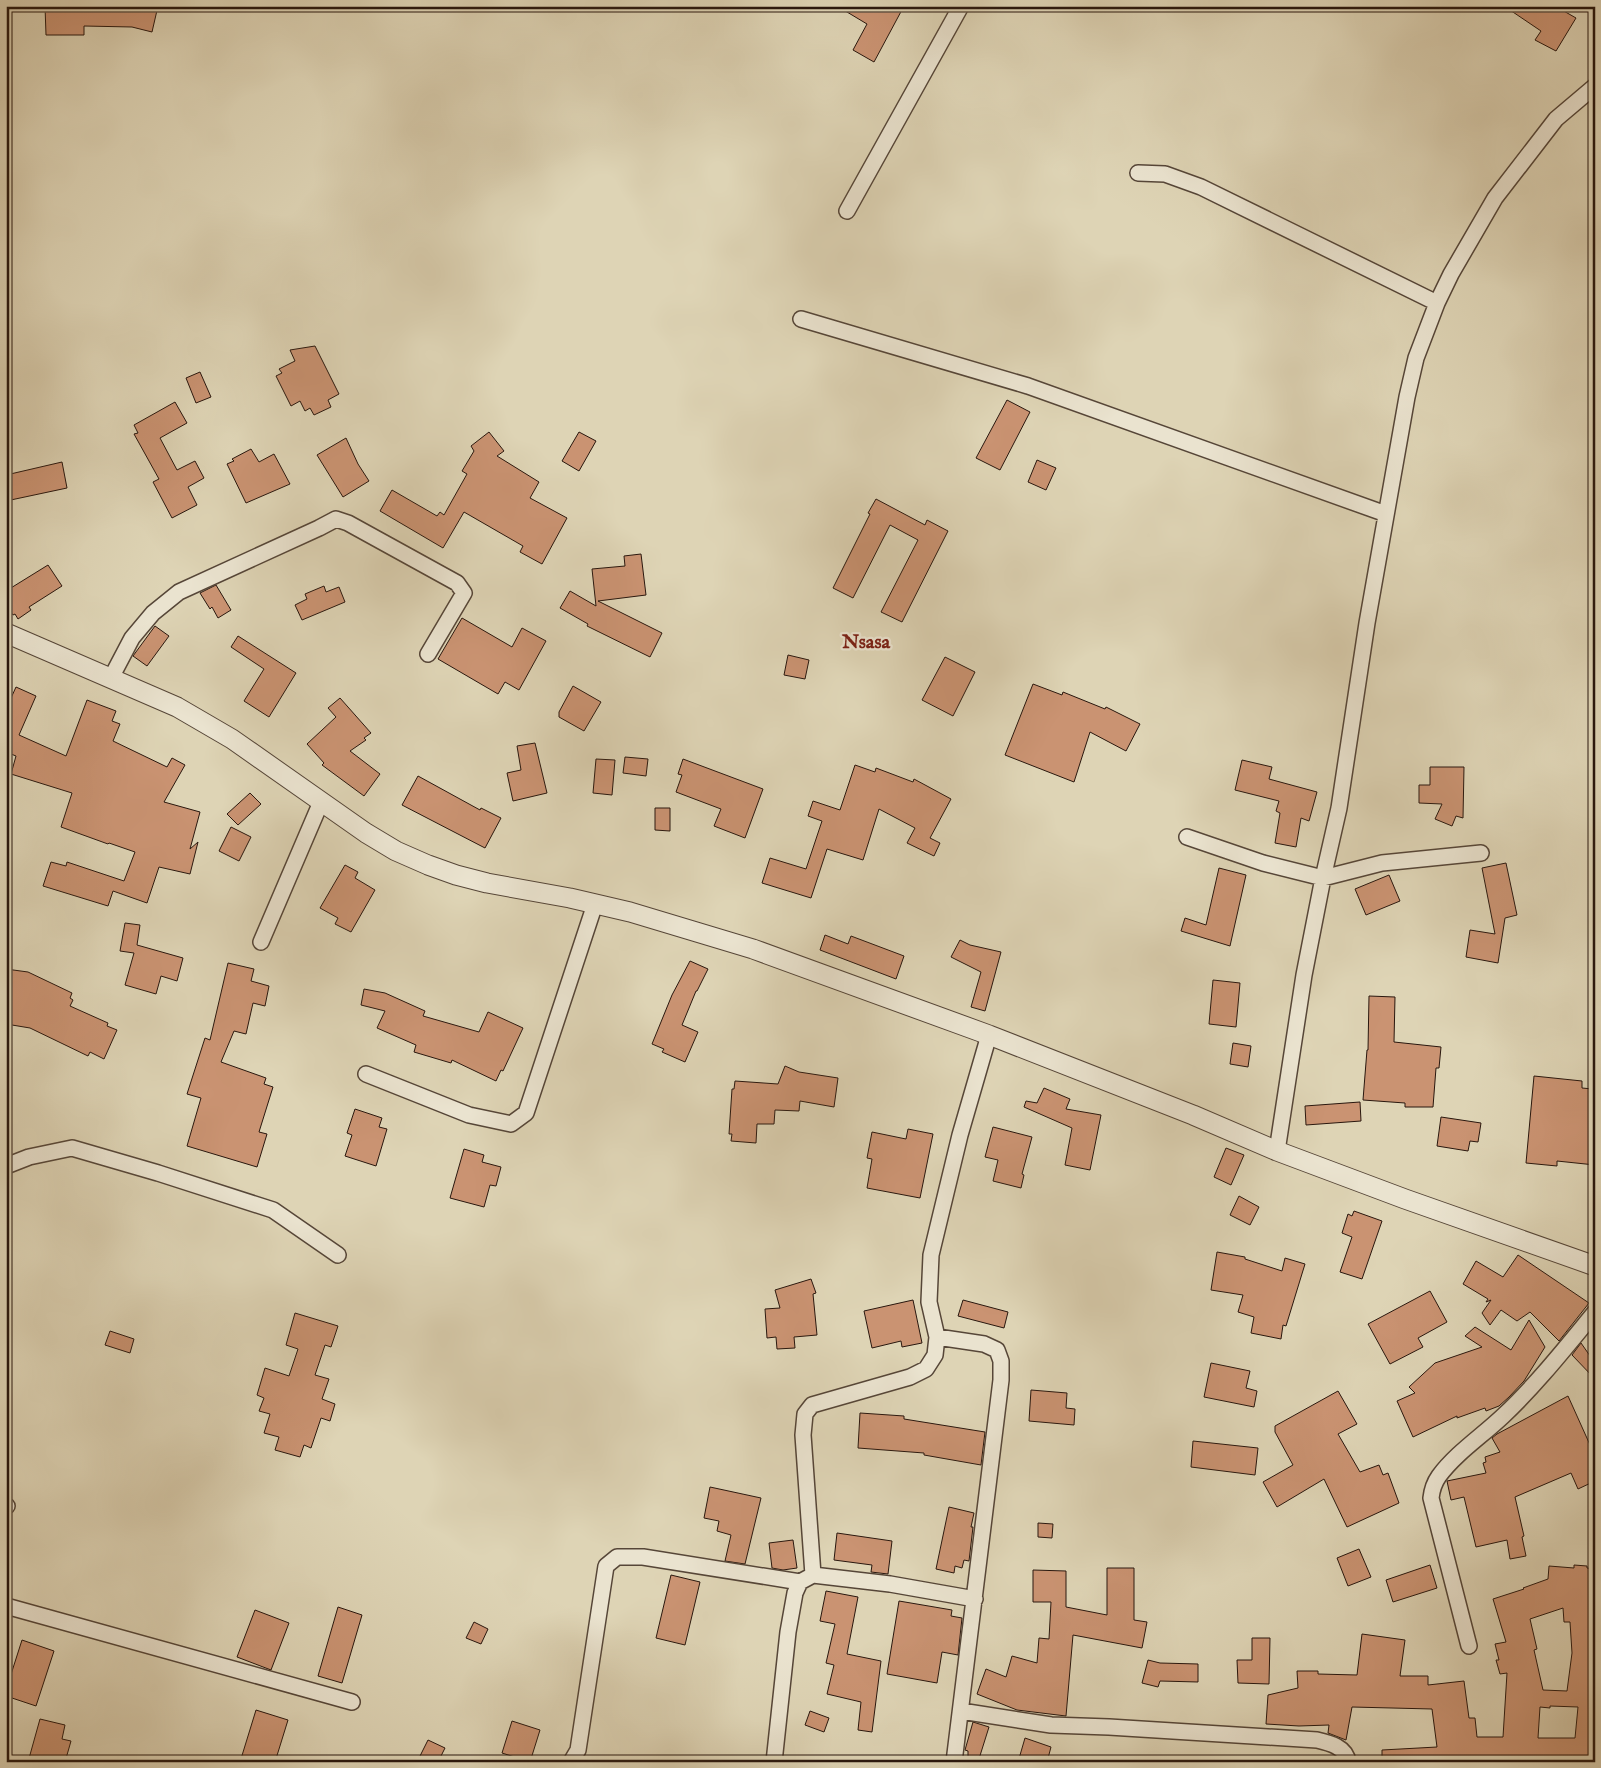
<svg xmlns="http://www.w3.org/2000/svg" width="1601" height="1768" font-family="'IM FELL English',serif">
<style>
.building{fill:#ca9372;stroke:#29170e;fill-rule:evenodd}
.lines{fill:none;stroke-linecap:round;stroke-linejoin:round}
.minor-casing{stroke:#564638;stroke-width:18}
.tertiary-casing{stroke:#564638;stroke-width:21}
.minor{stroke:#eae3cf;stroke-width:15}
.tertiary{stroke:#eae3cf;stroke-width:19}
.labels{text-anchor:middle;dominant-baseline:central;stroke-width:4.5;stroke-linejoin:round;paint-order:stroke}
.quarter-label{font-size:20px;font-weight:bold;fill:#7a1f14;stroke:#eae3cf}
</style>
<rect width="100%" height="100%" fill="#ded4b5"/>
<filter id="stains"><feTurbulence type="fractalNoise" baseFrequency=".004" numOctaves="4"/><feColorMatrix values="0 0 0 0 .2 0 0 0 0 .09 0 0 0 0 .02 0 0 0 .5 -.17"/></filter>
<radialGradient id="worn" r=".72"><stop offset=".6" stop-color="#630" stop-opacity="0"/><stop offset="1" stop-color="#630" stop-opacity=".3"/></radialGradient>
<!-- building -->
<path class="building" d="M45,6h113l-6,26 -20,-5 -48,-1v9h-38z
M837,6h67l-30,56 -21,-12 14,-26z
M1504,6h51l21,12 -20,33 -21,-11 6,-9z
M315,346l24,48 -11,6 3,7 -17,8 -4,-7 -5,3 -5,-10 -9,5 -15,-30 6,-3 -3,-4 16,-8 -5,-11z
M200,372l11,25 -15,6 -10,-25z
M1007,400l23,12 -30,58 -24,-12z
M175,402l12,21 -27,15 17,32 18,-9 9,17 -16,9 9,18 -25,13 -19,-36 6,-3 -25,-45 4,-1 -4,-8z
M489,432l15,19 -7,5 42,26 -9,16 37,20 -25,46 -22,-12 3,-6 -59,-34 -21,36 -63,-37 12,-21 45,26 3,-4 4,3 23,-41 -5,-3 12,-20 -3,-5z
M579,432l17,9 -17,30 -17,-10z
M346,438l12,26 11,17 -26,16 -26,-42z
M251,449l8,13 15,-8 16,30 -44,19 -19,-39 7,-3 -2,-2z
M1037,460l19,8 -10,22 -18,-8z
M62,462l5,26 -61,13v-26z
M876,499l49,26 2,-5 21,11 -46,91 -21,-10 37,-72 -28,-15 -37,73 -20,-10 37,-74 -2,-1z
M641,554l5,41 -48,6 64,32 -12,24 -63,-31 1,-2 -28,-16 10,-17 26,15 -4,-37 33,-3 -1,-10z
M48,565l14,21 -33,21 2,3 -13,9 -3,-5 -2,1 -7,-9v-15z
M216,585l15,25 -13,8 -6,-11 -2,2 -10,-16z
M324,586l2,6 13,-5 6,15 -43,18 -7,-15 12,-6 -2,-5z
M462,618l50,29 10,-19 24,13 -27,49 -14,-8 -7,12 -60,-35z
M155,626l14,10 -22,30 -14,-10z
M238,636l58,37 -27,44 -25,-16 20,-32 -33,-22z
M788,655l21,5 -4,19 -21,-4z
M945,657l30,15 -22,44 -31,-16z
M1033,684l29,11 1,-3 42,17 1,-2 34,17 -14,27 -36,-19 -16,50 -69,-27z
M573,686l28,16 -17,29 -25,-14v-5z
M16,687l20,9 -17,39 47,21 21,-56 29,11 -4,10 8,3 -7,17 54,26 5,-9 13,7 -21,37 36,10 -10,37 8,-7 -8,32 -31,-7 -12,36 -34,-12 -5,15 -65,-20 8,-24 15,4 1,-4 57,19 11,-29 -26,-9 -1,1 -47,-17 11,-34 -61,-19 5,-18 -5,-2 -5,10v-55z
M340,698l31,35 -7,5 2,2 -16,11 30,23 -16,22 -42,-31 2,-2 -17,-19 29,-27 -8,-9z
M535,743l12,50 -34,8 -6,-28 14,-3 -4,-24z
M625,757l23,2 -2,17 -23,-3z
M596,759l19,1 -3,35 -19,-2z
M683,759l80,30 -18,49 -31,-12 7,-17 -45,-17 6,-17 -4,-1z
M1242,760l30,7 -3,12 48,13 -8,29 -8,-3 -5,29 -21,-4 5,-30 -4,-2 3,-10 -44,-11z
M855,765l20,7 1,-4 37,14 1,-3 37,20 -21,39 10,5 -6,13 -27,-13 8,-15 -36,-19 -16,51 -36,-11 -16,49 -49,-15 8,-25 36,11 16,-48 -14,-5 5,-15 27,9z
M1430,767h34l-1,51 -7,-2 -4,10 -17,-7 7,-15 -23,-1v-18h11z
M418,776l62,34 1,-2 20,10 -16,30 -83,-43z
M250,793l11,11 -23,21 -11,-11z
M655,808h15v23l-15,-1z
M231,827l20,10 -12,24 -20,-10z
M1506,863l11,52 -12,3 -7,45 -32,-6 4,-27 25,4 -13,-66z
M345,865l13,7 -3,6 20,12 -24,42 -16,-8 3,-6 -18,-10z
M1219,868l27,7 -16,71 -49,-15 4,-13 21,7z
M1389,875l11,26 -34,14 -11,-26z
M125,923l15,2 -3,20 46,13 -6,23 -16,-5 -5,18 -31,-9 9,-32 -14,-2z
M825,935l23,9 3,-8 53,20 -8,23 -76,-29z
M960,940l10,5 31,7 -16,59 -14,-4 10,-35 -30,-15z
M690,961l18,8 -11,22h-1l-14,34 16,7 -13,30 -23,-10 2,-3 -12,-5 20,-49z
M228,963l26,6 -3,12 18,5 -4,20 -12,-3 -7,31 -12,-3 -13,31 45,16 -2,6 9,3 -14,45 8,2 -10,33 -70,-21 14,-48 -14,-4 18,-56 5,2z
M6,969l22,3 44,21 -2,5 3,2 -3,6 38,17 -1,3 10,4 -13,29 -14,-7 -2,4 -58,-28 -24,-4z
M1213,980l27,3 -4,44 -27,-3z
M364,989l21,4 40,18 -2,5 56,16 9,-20 35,16 -20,43 -2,-1 -5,11 -44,-21 -1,3 -37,-11 2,-7 -39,-17 8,-17 -24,-6z
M1369,996l26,1 -1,45 47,5 -2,21h-3l-3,39h-28v-4l-42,-3 4,-50h1z
M1233,1043l18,3 -3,21 -18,-3z
M785,1066l14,6 39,6 -4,29 -34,-6 -1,10 -24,-1 -1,14h-17l-1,19 -25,-2 1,-7h-3l3,-45h2l1,-8 43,3z
M1534,1076l48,5v7l11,1 -1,11h3v65l-38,-4v5l-31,-3z
M1044,1088l26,11 -4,10 35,6 -11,55 -25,-5 7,-37 -48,-21 2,-6 11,2z
M1360,1102l1,19 -55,4 -1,-19z
M355,1109l27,9 -3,9 8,2 -11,37 -31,-10 7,-21 -5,-2z
M1441,1117l40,6 -3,19 -8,-1 -2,10 -31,-5z
M993,1127l39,10 -10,37 2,1 -3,13 -28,-7 5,-21 -13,-3z
M908,1129l25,5 -13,64 -53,-10 5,-29 -5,-1 5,-26 34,7z
M1226,1148l18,7 -13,30 -17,-8z
M464,1149l20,6 -2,7 19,5 -5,19 -6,-1 -6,22 -34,-9z
M1239,1196l20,11 -9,18 -20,-10z
M1354,1211l28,10 -20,58 -22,-7 12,-35 -10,-4 6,-19 4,2z
M1217,1252l28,5v2l37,12 3,-13 20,6 -19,62 -3,-1 -2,14 -30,-6 3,-16 -16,-5 5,-17 -32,-5z
M1518,1255l71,48 -30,38 -29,-29 -13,9 -16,-11 -11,15 -8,-12 9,-13 -5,2 2,-3 -25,-15 13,-23 27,16z
M811,1279l5,14 -3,1 4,41 -23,2 1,11 -18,1 -1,-12 -9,1 -2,-29 15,-1 -5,-18z
M1430,1291l17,31 -29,16 5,9 -33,17 -22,-40z
M913,1300l9,43 -20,4 -1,-6 -29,7 -8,-37z
M963,1300l45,12 -4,16 -46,-12z
M295,1313l43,13 -7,21 -6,-2 -10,30 14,4 -7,20 13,5 -5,17 -9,-3 -10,30 -7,-3 -4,12 -25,-7 4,-13 -15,-4 6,-19 -11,-3 5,-13 -7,-3 8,-27 24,8 9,-27 -12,-4z
M1529,1320l16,27 -21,34 -15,16 -10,9 -13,5 -1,-3 -28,10v-2l-44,21 -16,-36 18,-8 -6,-6 26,-24 47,-16 -17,-11 10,-9 36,23z
M110,1331l24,8 -4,14 -25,-8z
M1581,1343l14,20v16l-23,-24z
M1211,1363l39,8 -4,17 11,3 -3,16 -50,-10z
M1031,1390l36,3 -1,15 9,1 -1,16 -45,-4z
M1338,1391l19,33 -19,10 22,38 19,-7 4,10 5,-2 11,30 -52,24 -23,-48 -47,28 -14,-25 30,-17 -18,-33v-6z
M1568,1396l27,60v25l-17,8 -7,-16 -56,24 9,39 -2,1 4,19 -16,3 -3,-19 -31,7 -12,-50 -13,3 -4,-19 39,-8 -3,-10 3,-1 -1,-5 15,-5 -8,-14 5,-4z
M860,1413l44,3v3l81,13 -4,33 -57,-10v-2l-66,-5z
M1193,1441l65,7 -3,27 -64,-8z
M710,1487l51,11 -16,66 -20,-3 6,-26 -14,-4 2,-10 -15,-3z
M949,1507l25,6 -3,14h2l-4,34 -5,-1 -2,8 -7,-2 -1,7 -18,-4z
M1038,1523l15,1 -1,14 -14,-1z
M837,1533l55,8 -4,33 -17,-2 1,-7 -38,-5z
M793,1540l4,28 -14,2 -11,-2 -3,-25z
M1359,1549l12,28 -23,9 -11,-28z
M1430,1565l7,23 -44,14 -7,-22z
M1574,1565l13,1v2l8,1v193h-213v-12l55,-3 -5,-38 -80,-2 -6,33 -18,-7 1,-8 -30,1 -33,-2 2,-29 30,-7 -1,-17h21v3l39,1 5,-41 43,6 -5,36h28v9l36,-4 5,37h6l2,19h26l4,-64 -7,1 -4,-14h3l-4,-16 11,-2 -13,-43 31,-10 -1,-1 25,-9 1,-13 25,2zM1563,1608l1,14h6l2,31 -5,38 -24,-1 -9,-40 3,-1 -7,-30zM1550,1706l28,1 -3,31h-37l2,-31 10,1z
M1107,1568h27v52l13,2 -5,26 -69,-13 -7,81 -49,-6 -40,-16 9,-25 20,8 6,-21 25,7 2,-25 10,1 2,-37h-18v-32l33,1v36l41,8z
M671,1575l29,7 -15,63 -29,-7z
M826,1591l32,6 -11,57 34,7 -9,71 -14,-2 3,-28 -34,-8 7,-29 -8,-2 9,-39 -15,-3z
M899,1601l53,9 -1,6 11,2 -4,37 -16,-3 -5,31 -50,-9z
M338,1607l24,8 -20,68 -24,-7z
M255,1610l34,13 -18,47 -34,-13z
M474,1622l14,7 -7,15 -15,-6z
M1252,1638h18l-1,46 -31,-1 -1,-23h15z
M22,1640l32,11 -18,55 -30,-10v-6z
M1148,1660l12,3 38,1v18l-38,-1 -2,6 -16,-4z
M256,1710l32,10 -13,42h-35z
M810,1711l19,7 -5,14 -19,-7z
M40,1719l25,6 -3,14 9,2 -6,21h-37z
M512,1721l28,9 -10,32 -28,-9z
M973,1722l16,5 -11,35h-10v-11l-3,-1z
M1025,1738l26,9 -4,15h-29z
M428,1740l17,8 -7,14h-21z"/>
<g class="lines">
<!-- minor casing -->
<g class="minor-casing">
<path id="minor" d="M1138,173l27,1 36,13 236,116
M847,211l114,-205
M801,319l227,67 358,128
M111,678l21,-40 21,-25 26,-21 140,-64 17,-9 12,4 109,60 7,10 -36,61
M1187,837l76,26 60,15 59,-15 99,-10
M261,942l60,-140
M366,1074l103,41 42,9 15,-11 69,-209
M1277,1151l27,-176 19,-97 16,-70 28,-185 40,-226 9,-39 21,-55 14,-29 44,-76 61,-79 39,-33
M6,1166l23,-9 43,-9 86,25 115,37 65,45
M937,1337l47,7 13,6 4,11v19l-47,382
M6,1506h1
M813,1575l-10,-140 2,-21 7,-9 98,-28 16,-8 9,-14 2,-18 -8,-35 2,-47 29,-120 29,-100
M6,1606l346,96
M1469,1646l-38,-148c1,-9 3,-15 8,-22 17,-23 43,-40 64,-60 34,-32 63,-69 92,-104
M961,1711l90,14 58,2 208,13c13,3 29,7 31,22
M571,1762l7,-12 28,-184 11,-9h26l157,25
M774,1762l14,-130 7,-39 5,-11 13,-7 77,9 85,15"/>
</g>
<!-- tertiary casing -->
<g class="tertiary-casing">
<path id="tertiary" d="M6,633l171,74 55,32 134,94 30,18 32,14 28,10 31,8 83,15 60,14 123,37 236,86 204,80 84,36 128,48 190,67"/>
</g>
<!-- minor -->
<use href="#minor" class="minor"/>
<!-- tertiary -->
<use href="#tertiary" class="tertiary"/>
</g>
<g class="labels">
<!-- quarter labels -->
<g class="quarter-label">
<text x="866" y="642">Nsasa</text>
</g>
</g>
<!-- margin -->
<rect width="1601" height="1768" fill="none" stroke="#ded4b5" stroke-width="25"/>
<rect x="8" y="8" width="1586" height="1753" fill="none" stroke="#29170e" stroke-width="2.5"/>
<rect x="12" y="12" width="1576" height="1743" fill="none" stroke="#29170e"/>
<rect width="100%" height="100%" filter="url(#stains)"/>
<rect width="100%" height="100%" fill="url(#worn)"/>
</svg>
